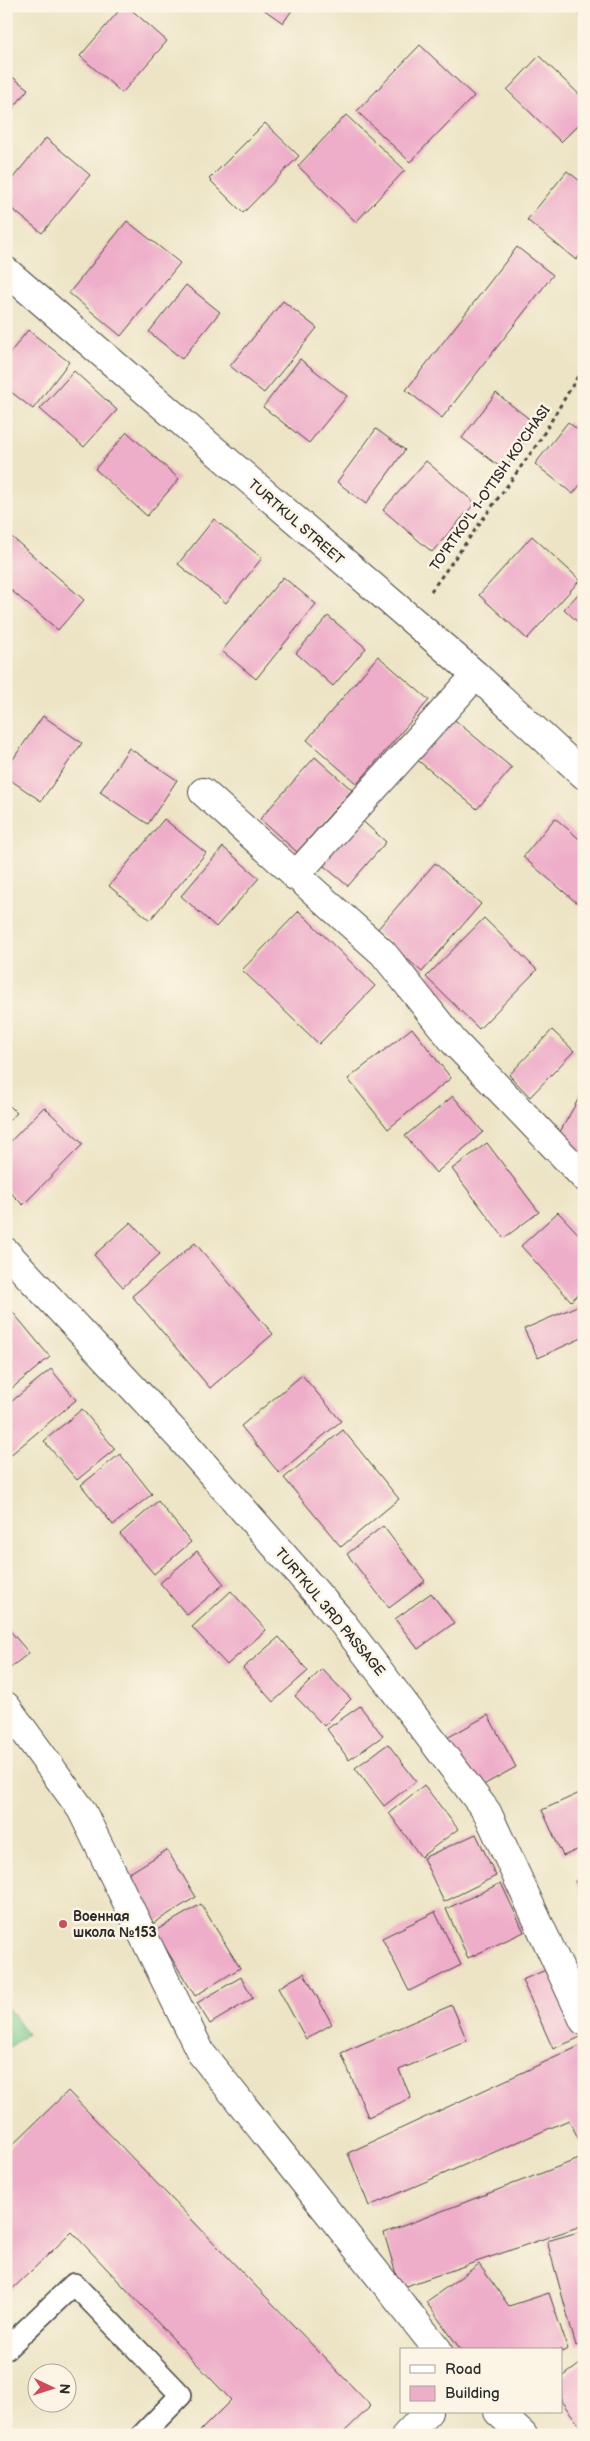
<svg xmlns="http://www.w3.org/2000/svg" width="590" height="2441" font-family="'Balsamiq Sans',sans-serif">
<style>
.green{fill:#76ca8d;stroke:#507a5c}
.building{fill:#eeadc9}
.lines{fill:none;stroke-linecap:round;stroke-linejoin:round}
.lane-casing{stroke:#484742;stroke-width:24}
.street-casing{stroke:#484742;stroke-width:30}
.path{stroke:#484742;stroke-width:3;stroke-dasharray:4 4;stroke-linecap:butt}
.lane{stroke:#fff;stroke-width:21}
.street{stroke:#fff;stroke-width:28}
.poi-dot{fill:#d1495b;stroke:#fcf5e5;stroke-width:2}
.labels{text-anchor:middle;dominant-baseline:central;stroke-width:5;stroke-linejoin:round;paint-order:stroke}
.street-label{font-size:14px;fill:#2b2b2b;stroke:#fcf5e5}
.poi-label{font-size:14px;font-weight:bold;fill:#2b2b2b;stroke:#fcf5e5;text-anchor:start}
</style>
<rect width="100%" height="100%" fill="#fcf5e5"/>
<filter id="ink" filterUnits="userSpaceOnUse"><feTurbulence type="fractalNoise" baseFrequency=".02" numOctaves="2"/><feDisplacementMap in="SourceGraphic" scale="10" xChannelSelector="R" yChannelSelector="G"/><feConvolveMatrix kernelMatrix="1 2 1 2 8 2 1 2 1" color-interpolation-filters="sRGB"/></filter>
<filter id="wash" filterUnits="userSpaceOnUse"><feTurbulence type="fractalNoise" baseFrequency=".0096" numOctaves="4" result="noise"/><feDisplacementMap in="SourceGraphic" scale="20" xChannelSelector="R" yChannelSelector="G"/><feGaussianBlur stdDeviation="1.12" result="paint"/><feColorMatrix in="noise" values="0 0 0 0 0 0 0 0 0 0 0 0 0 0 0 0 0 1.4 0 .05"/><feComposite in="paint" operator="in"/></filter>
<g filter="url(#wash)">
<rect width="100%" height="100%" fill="#ece4c4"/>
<!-- green -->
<path class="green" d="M6,2006l21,28 -21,16z"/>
<g id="blocks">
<!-- building -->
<path class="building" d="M123,6h4l40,35 -45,52 -42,-37z
M259,6h36l-12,17z
M571,6h13v11z
M420,45l54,51 -64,66 -53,-51z
M539,56l45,43v20l-23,23 -54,-52z
M6,72l22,17 -22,29z
M346,115l59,55 -49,52 -58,-56z
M265,123l34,33 -56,57 -34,-34z
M46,138l44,37 -48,58 -36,-29v-18z
M567,171l17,13v66l-8,10 -49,-40z
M127,221l53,42 -59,73 -52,-43z
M517,247l36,28 -111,143 -36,-28z
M186,285l34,27 -38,47 -33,-27z
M283,301l34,27 -53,65 -34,-27z
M28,330l41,32 -36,47 -27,-21v-30z
M300,359l47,37 -38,47 -46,-36z
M74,371l43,39 -33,37 -44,-38z
M496,393l41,32 -33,45 -42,-32z
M568,422l16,13v45l-11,14 -38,-30z
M376,429l29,21 -39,54 -29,-22z
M127,432l52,47 -32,37 -52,-47z
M426,461l49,42 -43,49 -49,-42z
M214,519l48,39 -36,45 -48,-39z
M6,532l78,68 -26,30 -52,-44z
M532,536l48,44 -53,59 -48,-44z
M283,577l33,27 -60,75 -34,-28z
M584,588v40l-20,-19z
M328,616l38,32 -33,38 -37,-33z
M378,656l51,44 -72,84 -50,-44z
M43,716l39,27 -41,58 -35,-24v-8z
M450,716l62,52 -35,41 -62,-51z
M129,748l48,32 -29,44 -48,-32z
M315,757l37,33 -55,62 -37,-33z
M357,816l29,26 -38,44 -30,-25z
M555,818l29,25v66l-61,-52z
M164,819l42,34 -56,67 -41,-34z
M223,847l36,31 -43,49 -35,-31z
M435,863l46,41 -59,68 -46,-41z
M299,911l76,75 -56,58 -77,-74z
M484,918l53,52 -58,59 -53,-52z
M412,1028l39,50 -63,51 -40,-50z
M552,1030l22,21 -44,46 -21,-22z
M584,1089v68l-29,-16z
M453,1096l30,36 -47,41 -31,-37z
M6,1102l11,11 -11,10z
M44,1107l39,37 -60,61 -17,-17v-42z
M487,1143l52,69 -35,26 -52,-69z
M558,1212l26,28v49l-13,12 -50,-55z
M131,1222l29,32 -37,33 -29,-32z
M195,1243l78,91 -63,54 -78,-92z
M584,1303v34l-46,21 -14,-29z
M6,1304l44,53 -44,36z
M51,1369l25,31 -68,57 -2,-51z
M302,1375l39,46 -62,52 -38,-47z
M82,1409l33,40 -38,31 -33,-39z
M343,1430l56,69 -58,48 -57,-69z
M120,1454l32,40 -39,31 -32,-40z
M158,1501l33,41 -37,32 -34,-40z
M383,1526l42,55 -36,27 -42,-54z
M197,1551l27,33 -37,31 -27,-32z
M231,1591l35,39 -39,35 -35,-38z
M431,1593l23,30 -36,26 -23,-30z
M6,1626l23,27 -23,18z
M279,1637l29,34 -35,31 -30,-34z
M322,1669l29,30 -27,27 -29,-30z
M360,1706l23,30 -34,24 -22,-31z
M488,1715l28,52 -40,22 -29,-51z
M388,1744l28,37 -32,25 -29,-38z
M424,1785l34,44 -37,28 -32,-44z
M584,1791v56l-21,9 -21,-46z
M476,1834l20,42 -52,26 -21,-44z
M167,1850l29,47 -44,27 -29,-47z
M584,1878v25l-9,-22z
M501,1883l23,49 -56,26 -22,-49z
M201,1904l39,64 -45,28 -40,-65z
M435,1912l26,53 -52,26 -27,-53z
M553,1967l30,69 -30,13 -31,-69z
M304,1973l28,51 -26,15 -28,-51z
M241,1977l12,21 -43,26 -13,-21z
M452,2005l15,36 -68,29 12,28 -43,19 -27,-64z
M584,2044v106l-15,-30 -200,86 -21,-53z
M68,2091l303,315 -30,29h-145l35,-35 -159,-168 -66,63v-144z
M584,2157v68l-184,63 -16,-55z
M582,2231l2,112 -8,3 -29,-105z
M479,2264l30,42 40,-13 19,56 -7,3v-2h-100l-35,-48z
M584,2361v70l-23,-30v-23z"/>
</g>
</g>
<g filter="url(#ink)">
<use href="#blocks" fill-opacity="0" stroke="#484742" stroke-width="1"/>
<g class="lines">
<!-- lane casing -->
<g class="lane-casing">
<path id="lane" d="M6,2349l68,-65 107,111 -39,40"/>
</g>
<!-- street casing -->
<g class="street-casing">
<path id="street" d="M6,271l470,404 108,100
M203,792l180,161 71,89 130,135
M295,876l181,-201
M6,1252l177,189 158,180 146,191 97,209
M6,1706l75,103 120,244 237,297
M498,2412l25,23
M406,2435l22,-23"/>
</g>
<!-- path -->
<path class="path" d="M431,591l107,-148 46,-77"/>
<!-- lane -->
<use href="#lane" class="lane"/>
<!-- street -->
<use href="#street" class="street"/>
</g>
</g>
<!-- markers -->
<circle class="poi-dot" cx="63" cy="1924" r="5"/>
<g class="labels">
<!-- street labels -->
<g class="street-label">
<text transform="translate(490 488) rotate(-55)">TO'RTKO'L 1-O'TISH KO'CHASI</text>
<text transform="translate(296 522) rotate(41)">TURTKUL STREET</text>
<text transform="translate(330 1612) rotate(50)">TURTKUL 3RD PASSAGE</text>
</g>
<!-- poi labels -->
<g class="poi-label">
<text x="73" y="1916">Военная<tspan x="73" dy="16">школа №153</tspan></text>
</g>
</g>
<!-- margin -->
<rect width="590" height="2441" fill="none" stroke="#fcf5e5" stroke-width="25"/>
<!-- legend -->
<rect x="400" y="2348" width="162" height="65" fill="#fcf5e5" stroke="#a8a49b"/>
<rect x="410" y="2365" width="25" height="8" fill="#ffffff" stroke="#a8a49b"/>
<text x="445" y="2374" font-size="15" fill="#2b2b2b">Road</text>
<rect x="410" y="2386" width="25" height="15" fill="#eeadc9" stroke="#a8a49b"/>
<text x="445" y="2398" font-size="15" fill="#2b2b2b">Building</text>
<!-- north arrow -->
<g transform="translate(52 2388) rotate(94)"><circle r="24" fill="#fcf5e5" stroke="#a8a49b"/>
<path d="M0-4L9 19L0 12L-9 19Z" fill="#d1495b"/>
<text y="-8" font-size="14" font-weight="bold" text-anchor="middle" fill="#2b2b2b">N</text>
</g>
</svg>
